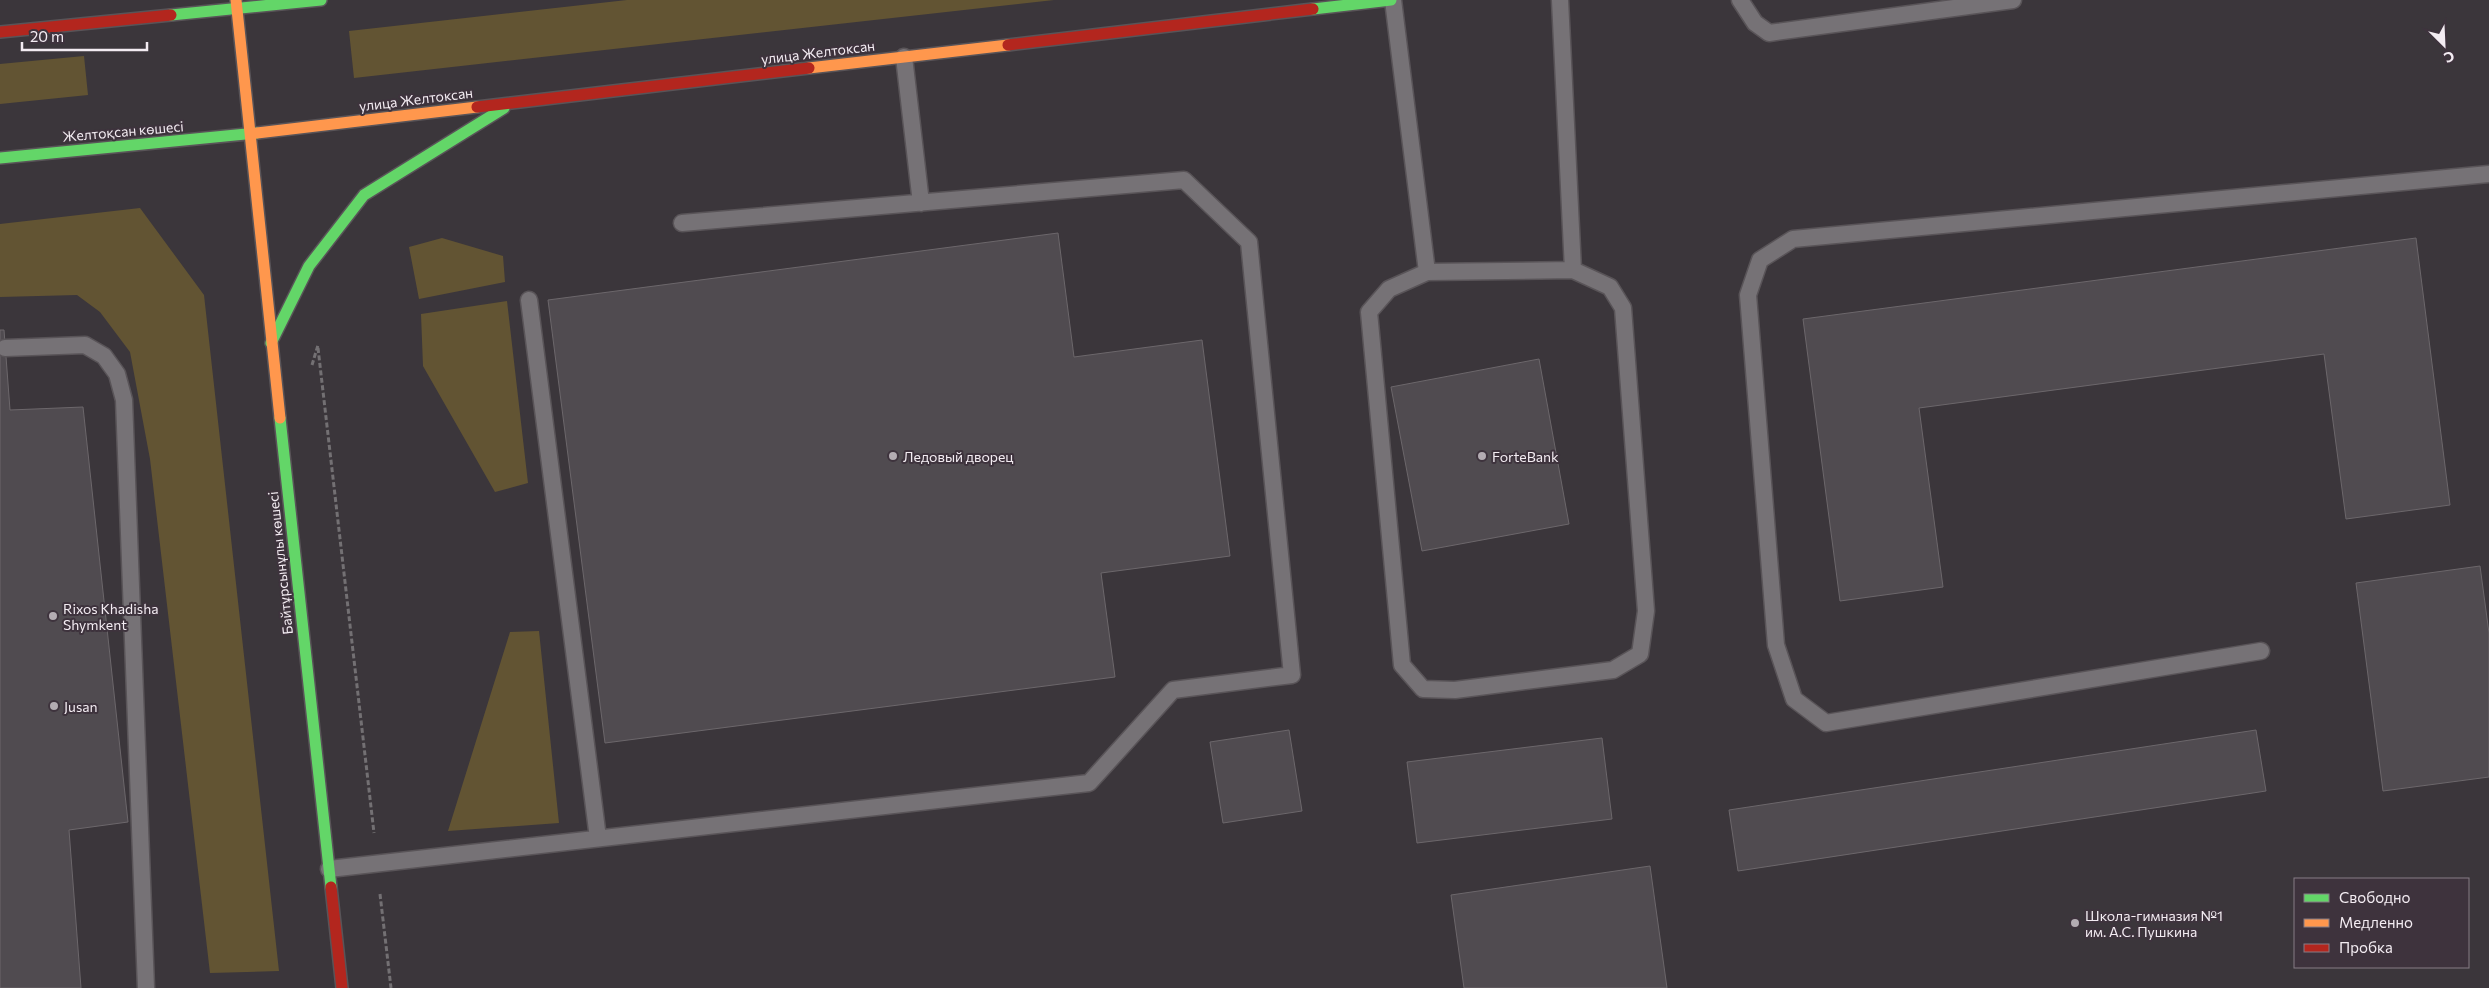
<svg xmlns="http://www.w3.org/2000/svg" width="2489" height="988" font-family="Commissioner,sans-serif">
<style>
.green{fill:#625433}
.building{fill:#504b50;stroke:#6c676b}
.lines{fill:none;stroke-linecap:round;stroke-linejoin:round}
.lane-casing{stroke:#595458;stroke-width:19}
.fast-casing{stroke:#595458;stroke-width:14}
.slow-casing{stroke:#595458;stroke-width:14}
.jam-casing{stroke:#595458;stroke-width:14}
.path{stroke:#737073;stroke-width:3;stroke-dasharray:5 2.5;stroke-linecap:butt}
.lane{stroke:#767276;stroke-width:16}
.fast{stroke:#63d668;stroke-width:11}
.slow{stroke:#ff974d;stroke-width:11}
.jam{stroke:#b3261e;stroke-width:11}
.poi-dot{fill:#b3acb2;stroke:#3e333d;stroke-width:2}
.labels{text-anchor:middle;dominant-baseline:central;stroke-width:4;stroke-linejoin:round;paint-order:stroke}
.street-label{font-size:14px;fill:#f3ecf2;stroke:#3e333d}
.poi-label{font-size:14px;fill:#f3ecf2;stroke:#3e333d;text-anchor:start}
</style>
<rect width="100%" height="100%" fill="#3b363b"/>
<!-- green -->
<path class="green" d="M627,0h427l-700,78 -5,-47z
M84,56l4,39 -88,9v-40z
M140,208l64,87 75,676 -69,2 -60,-514 -20,-107 -30,-40 -23,-17 -77,2v-73z
M442,238l61,18 2,26 -86,17 -10,-52z
M507,301l21,182 -33,9 -72,-126 -2,-52z
M539,631l20,192 -111,8 62,-199z"/>
<!-- building -->
<path class="building" d="M1058,233l16,124 128,-17 28,216 -129,17 14,104 -510,66 -57,-443z
M2416,238l34,267 -104,14 -22,-165 -405,54 24,179 -103,14 -37,-282z
M0,330h4l6,80 73,-3 45,415 -59,8 12,158h-81z
M1539,359l30,165 -147,27 -31,-164z
M2480,566l9,67v144l-106,14 -27,-208z
M1289,730l13,81 -79,12 -13,-81z
M2256,730l10,61 -528,80 -9,-61z
M1602,738l10,81 -195,24 -10,-81z
M1650,866l17,122h-203l-13,-93z"/>
<g class="lines">
<!-- lane casing -->
<g class="lane-casing">
<path id="lane" d="M1393,0l34,272 -38,17 -20,23 33,353 21,24 32,1 158,-20 27,-16 6,-43 -23,-303 -13,-21 -37,-17 -13,-270
M1740,0l15,23 14,10 244,-33
M904,57l17,146
M1427,272l146,-2
M529,300l69,538
M5,348l80,-3 19,11 13,18 7,26 22,588
M2261,651l-435,72 -32,-24 -18,-54 -28,-350 12,-35 33,-21 696,-65
M329,869l760,-86 84,-93 119,-15 -43,-433 -65,-62 -502,43"/>
</g>
<!-- fast casing -->
<g class="fast-casing">
<path id="fast" d="M1313,9l78,-9
M171,15l150,-15
M0,158l257,-25
M271,343l38,-77 55,-71 140,-87
M280,418l51,469"/>
</g>
<!-- slow casing -->
<g class="slow-casing">
<path id="slow" d="M236,0l44,418
M809,68l199,-23
M257,133l220,-26"/>
</g>
<!-- jam casing -->
<g class="jam-casing">
<path id="jam" d="M0,32l171,-17
M1008,45l305,-36
M477,107l332,-39
M331,887l11,101"/>
</g>
<!-- path -->
<path class="path" d="M318,348l56,485
M312,365l6,-20
M380,894l11,94"/>
<!-- lane -->
<use href="#lane" class="lane"/>
<!-- fast -->
<use href="#fast" class="fast"/>
<!-- slow -->
<use href="#slow" class="slow"/>
<!-- jam -->
<use href="#jam" class="jam"/>
</g>
<!-- markers -->
<g class="poi-dot">
<circle cx="893" cy="456" r="5"/>
<circle cx="1482" cy="456" r="5"/>
<circle cx="53" cy="616" r="5"/>
<circle cx="54" cy="706" r="5"/>
<circle cx="2075" cy="923" r="5"/>
</g>
<g class="labels">
<!-- street labels -->
<g class="street-label">
<text transform="translate(818 52) rotate(-7)">улица Желтоксан</text>
<text transform="translate(416 99) rotate(-7)">улица Желтоксан</text>
<text transform="translate(123 131) rotate(-5)">Желтоқсан көшесі</text>
<text transform="translate(280 563) rotate(-96)">Байтұрсынұлы көшесі</text>
</g>
<!-- poi labels -->
<g class="poi-label">
<text x="903" y="456">Ледовый дворец</text>
<text x="1492" y="456">ForteBank</text>
<text x="63" y="608">Rixos Khadisha<tspan x="63" dy="16">Shymkent</tspan></text>
<text x="64" y="706">Jusan</text>
<text x="2085" y="915">Школа-гимназия №1<tspan x="2085" dy="16">им. А.С. Пушкина</tspan></text>
</g>
</g>
<!-- legend -->
<rect x="2294" y="878" width="175" height="90" fill="#3e333d" stroke="#867d85"/>
<rect x="2304" y="894" width="25" height="8" fill="#63d668" stroke="#867d85"/>
<text x="2339" y="903" font-size="15" fill="#f3ecf2">Свободно</text>
<rect x="2304" y="919" width="25" height="8" fill="#ff974d" stroke="#867d85"/>
<text x="2339" y="928" font-size="15" fill="#f3ecf2">Медленно</text>
<rect x="2304" y="944" width="25" height="8" fill="#b3261e" stroke="#867d85"/>
<text x="2339" y="953" font-size="15" fill="#f3ecf2">Пробка</text>
<!-- north arrow -->
<g transform="translate(2444 45) rotate(156)" stroke="#3e333d" stroke-width="4" paint-order="stroke">
<path d="M0-4L9 19L0 12L-9 19Z" fill="#f3ecf2"/>
<text y="-8" font-size="14" font-weight="bold" text-anchor="middle" fill="#f3ecf2">С</text>
</g>
<!-- scale -->
<path d="M22 42v8h125v-8" fill="none" stroke="#f3ecf2" stroke-width="2.5"/>
<text x="30" y="42" font-size="15" fill="#f3ecf2" stroke="#3e333d" stroke-width="4" paint-order="stroke">20 m</text>
</svg>
